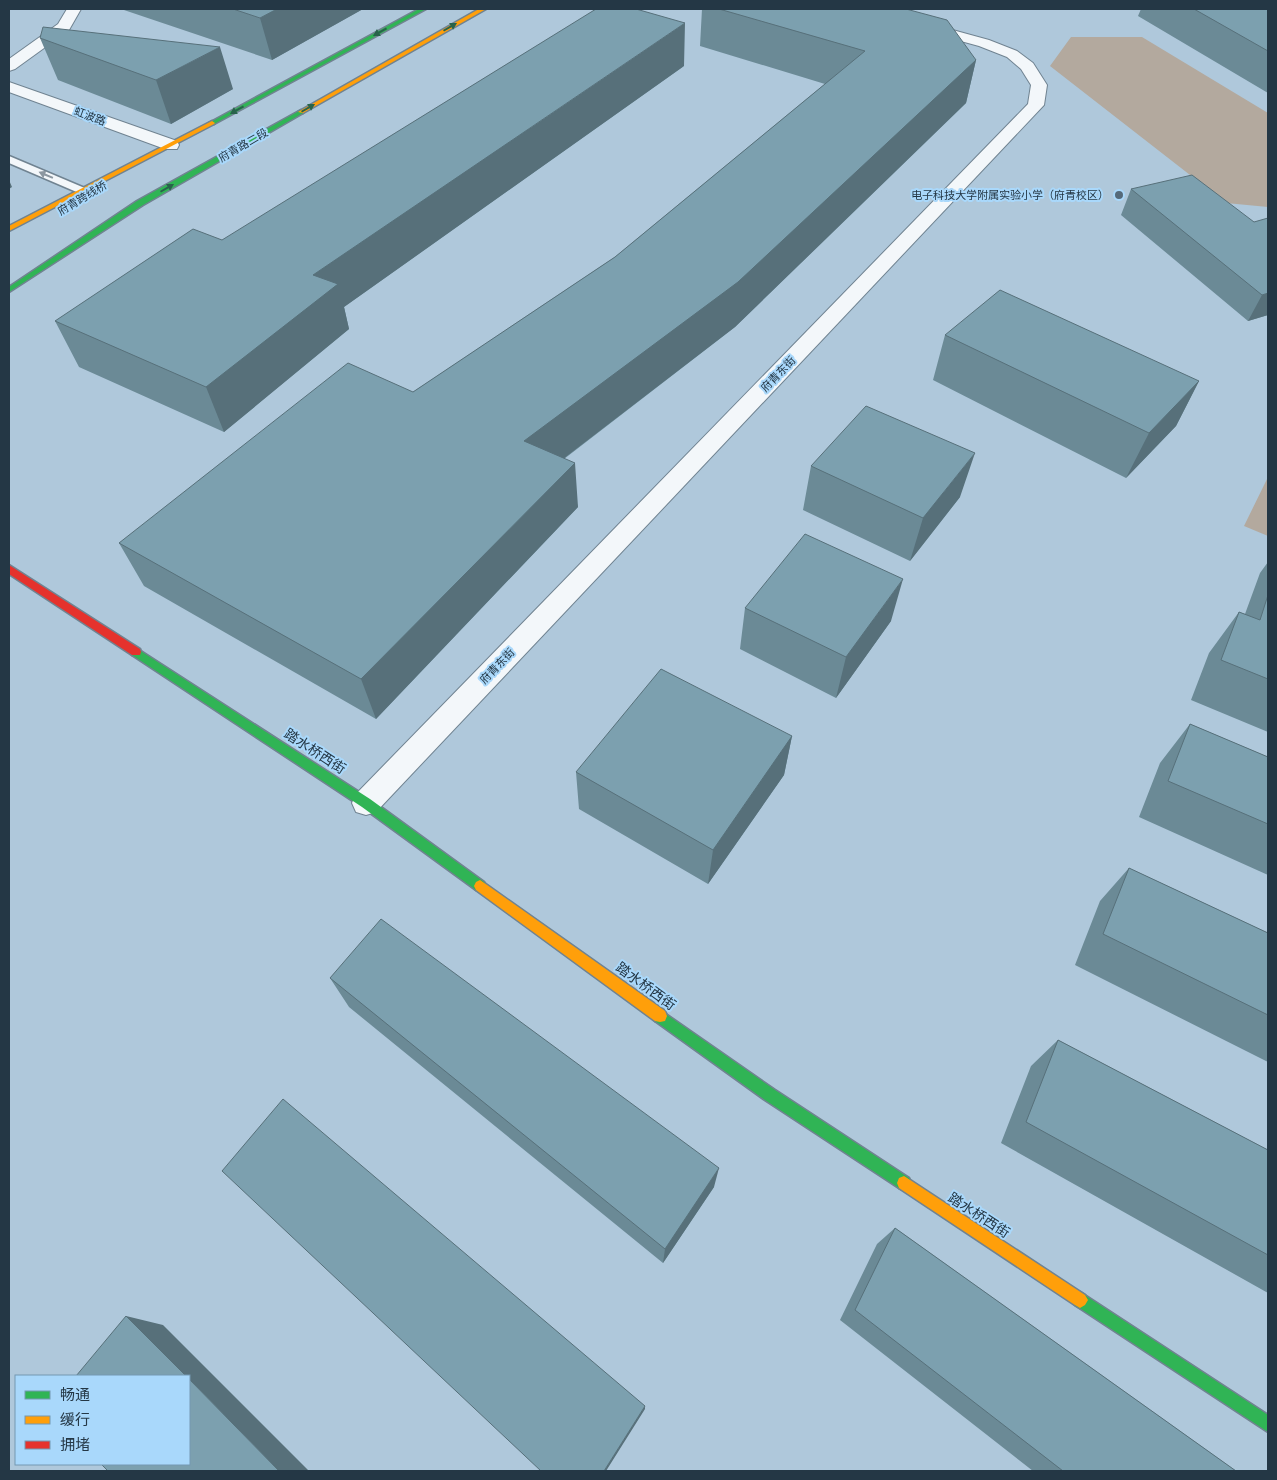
<svg xmlns="http://www.w3.org/2000/svg" width="1277" height="1480" font-family="Helvetica,'Noto Sans SC',sans-serif">
<style>
.green{fill:#b3a99e}
.lines{fill:none;stroke-linecap:round;stroke-linejoin:round}
.lane-casing{stroke:#708391;stroke-width:3}
.street-casing{stroke:#708391;stroke-width:2}
.fast-casing{stroke:#708391;stroke-width:3}
.slow-casing{stroke:#708391;stroke-width:3}
.jam-casing{stroke:#708391;stroke-width:3}
.lane{fill:#f3f7fa;fill-rule:evenodd}
.street{fill:#f3f7fa;fill-rule:evenodd}
.fast{fill:#30b455;fill-rule:evenodd}
.slow{fill:#ff9f0a;fill-rule:evenodd}
.jam{fill:#e5322d;fill-rule:evenodd}
.wall{fill:#6b8a96}
.shaded-wall{fill:#57707a}
.building{fill:#7ca0af;stroke:#57707a}
.oneway{fill:#28634b}
.oneway2{fill:#8c97a0}
.poi-dot{fill:#556a7a;stroke:#a9d8fb;stroke-width:2}
.labels{text-anchor:middle;dominant-baseline:central;stroke-width:4;stroke-linejoin:round;paint-order:stroke}
.far-street-label{font-size:11px;fill:#243745;stroke:#a9d8fb}
.far-poi-label{font-size:11px;fill:#243745;stroke:#a9d8fb;text-anchor:end}
.street-label{font-size:14px;fill:#243745;stroke:#a9d8fb}
</style>
<rect width="100%" height="100%" fill="#afc8db"/>
<!-- green -->
<path class="green" d="M1071,37h71l126,76v94l-42,-4 -176,-137z
M1268,477v59l-24,-10z"/>
<g class="lines">
<!-- lane casing -->
<g class="lane-casing">
<path id="lane" d="M9,156l78,33 1,2 -1,2h-8l-70,-30z"/>
</g>
<!-- street casing -->
<g class="street-casing">
<path id="street" d="M67,9h14l-12,21 -54,39 -6,2v-12l49,-35z
M853,9h23l113,31 28,11 16,12 14,22 -3,20 -668,707 -10,3 -10,-3 -4,-9 4,-9 672,-690 3,-19 -10,-16 -14,-12 -28,-11 -124,-34z
M9,82l168,59 2,4 -2,4h-12l-156,-57z"/>
</g>
<!-- fast casing -->
<g class="fast-casing">
<path id="fast" d="M419,9h7l-212,115 -5,-1z
M301,110l2,1v2l-160,92 -134,87v-5l128,-86z
M136,648l234,151 114,83 2,4 -2,4 -4,2 -4,-2 -114,-83 -230,-152 -1,-3z
M660,1010l115,80 134,88 2,5 -2,5 -5,2 -5,-2 -134,-88 -110,-79 -2,-5 2,-5z
M1080,1292l188,123v17l-193,-127 -3,-5 3,-5z"/>
</g>
<!-- slow casing -->
<g class="slow-casing">
<path id="slow" d="M479,9h7l-183,104 -5,-1z
M212,121l3,2 -1,1 -205,107v-5z
M480,880l185,131 2,5 -2,5 -5,1 -5,-1 -179,-131 -2,-4 2,-4z
M904,1176l181,119 3,5 -3,5 -5,3 -5,-3 -176,-117 -2,-5 2,-5z"/>
</g>
<!-- jam casing -->
<g class="jam-casing">
<path id="jam" d="M9,565l131,84 1,3 -1,3h-8l-123,-81z"/>
</g>
<!-- lane -->
<use href="#lane" class="lane"/>
<!-- street -->
<use href="#street" class="street"/>
<!-- fast -->
<use href="#fast" class="fast"/>
<!-- slow -->
<use href="#slow" class="slow"/>
<!-- jam -->
<use href="#jam" class="jam"/>
</g>
<!-- wall -->
<path class="wall" d="M121,9h242l-91,51z
M702,9h204l70,51 -10,43 -231,224 -171,132 14,48 -202,212 -232,-133 -25,-43 294,-151 202,-135 210,-173 -125,-38z
M1141,9h127v84l-130,-77z
M40,38l193,51 -62,35 -113,-44z
M684,66l-340,241 5,22 -125,103 -145,-65 -24,-46z
M1131,189l123,33 14,93 -20,6 -127,-106z
M945,335l254,46 -23,45 -50,52 -193,-98z
M811,466l149,31 -50,64 -107,-51z
M1268,562v170l-77,-32 18,-47 30,-41 6,2 15,-41z
M745,608l146,13 -55,77 -96,-49z
M1190,724l78,33v118l-129,-58 21,-54z
M792,736l-8,39 -76,109 -129,-75 -3,-37z
M1129,868l139,65v129l-193,-97 25,-64z
M330,978l384,209 -51,76 -314,-256z
M1058,1040l210,110v143l-267,-150 30,-77z
M895,1228l341,243h-203l-193,-151 37,-76z"/>
<!-- shaded-wall -->
<path class="shaded-wall" d="M277,9h86l-91,51 -12,-42z
M685,23l-1,43 -340,241 5,22 -125,103 -18,-45 107,-112z
M220,47l13,42 -62,35 -15,-44z
M976,60l-10,43 -231,224 -206,158 -5,-44z
M9,180l3,7 -3,2z
M1268,293v22l-20,6 14,-26z
M1199,381l-23,45 -50,52 23,-45z
M975,453l-15,44 -50,64 13,-43z
M575,463l3,44 -202,212 -15,-40z
M903,579l-12,42 -55,77 10,-41z
M792,736l-8,39 -76,109 5,-34z
M719,1168l-5,19 -51,76 2,-14z
M126,1316l37,9 146,146h-30l-90,-92v-3h-3z
M645,1406v3l-39,62h-2z"/>
<!-- building -->
<path class="building" d="M233,9h44l-17,9z
M596,9h40l49,14 -372,252 25,9 -132,103 -151,-66 138,-92 29,11z
M719,9h187l41,11 29,40 -238,222 -214,159 51,22 -214,216 -242,-136 229,-180 65,29 202,-135 250,-206z
M1194,9h74v42z
M43,27l177,20 -64,33 -116,-42z
M1192,175l62,47 14,-4v75l-6,2 -131,-106z
M1000,290l199,91 -50,52 -204,-98z
M866,406l109,47 -52,65 -112,-52z
M805,534l98,45 -57,78 -101,-49z
M1268,595v84l-47,-19 18,-48 21,8z
M661,669l131,67 -79,114 -137,-78z
M1190,724l78,33v67l-100,-43z
M1129,868l139,65v82l-165,-81z
M381,919l338,249 -54,81 -335,-271z
M1058,1040l210,110v105l-242,-133z
M283,1099l362,307 -41,65h-63l-319,-300z
M895,1228l341,243h-173l-208,-161z
M126,1316l60,60h-110z
M189,1379l90,92h-171l-7,-7h88z"/>
<!-- one-way arrows -->
<defs><path id="oneway-solid" d="M-6-.8H1V-3.2L6.5 0L1 3.2V.8H-6Z" transform="scale(1.25)"/></defs>
<g class="oneway">
<use href="#oneway-solid" transform="translate(450 27) rotate(-30)"/>
<use href="#oneway-solid" transform="translate(380 32) rotate(151)"/>
<use href="#oneway-solid" transform="translate(308 108) rotate(-30)"/>
<use href="#oneway-solid" transform="translate(237 110) rotate(151)"/>
<use href="#oneway-solid" transform="translate(167 188) rotate(-30)"/>
</g>
<use class="oneway2" href="#oneway-solid" transform="translate(46 175) rotate(-157)"/>
<!-- markers -->
<circle class="poi-dot" cx="1119" cy="195" r="5"/>
<g class="labels">
<!-- far-street labels -->
<g class="far-street-label">
<text transform="translate(90 116) rotate(20)">虹波路</text>
<text transform="translate(243 145) rotate(-30)">府青路二段</text>
<text transform="translate(82 198) rotate(-31)">府青跨线桥</text>
<text transform="translate(778 374) rotate(-46)">府青东街</text>
<text transform="translate(497 666) rotate(-46)">府青东街</text>
</g>
<!-- far-poi labels -->
<g class="far-poi-label">
<text x="1109" y="195">电子科技大学附属实验小学（府青校区）</text>
</g>
<!-- street labels -->
<g class="street-label">
<text transform="translate(315 751) rotate(33)">踏水桥西街</text>
<text transform="translate(646 986) rotate(36)">踏水桥西街</text>
<text transform="translate(979 1215) rotate(33)">踏水桥西街</text>
</g>
</g>
<!-- border -->
<rect width="1277" height="1480" fill="none" stroke="#243745" stroke-width="20"/>
<!-- legend -->
<rect x="15" y="1375" width="175" height="90" fill="#a9d8fb" stroke="#7498b2"/>
<rect x="25" y="1391" width="25" height="8" fill="#30b455" stroke="#7498b2"/>
<text x="60" y="1400" font-size="15" fill="#243745">畅通</text>
<rect x="25" y="1416" width="25" height="8" fill="#ff9f0a" stroke="#7498b2"/>
<text x="60" y="1425" font-size="15" fill="#243745">缓行</text>
<rect x="25" y="1441" width="25" height="8" fill="#e5322d" stroke="#7498b2"/>
<text x="60" y="1450" font-size="15" fill="#243745">拥堵</text>
</svg>
